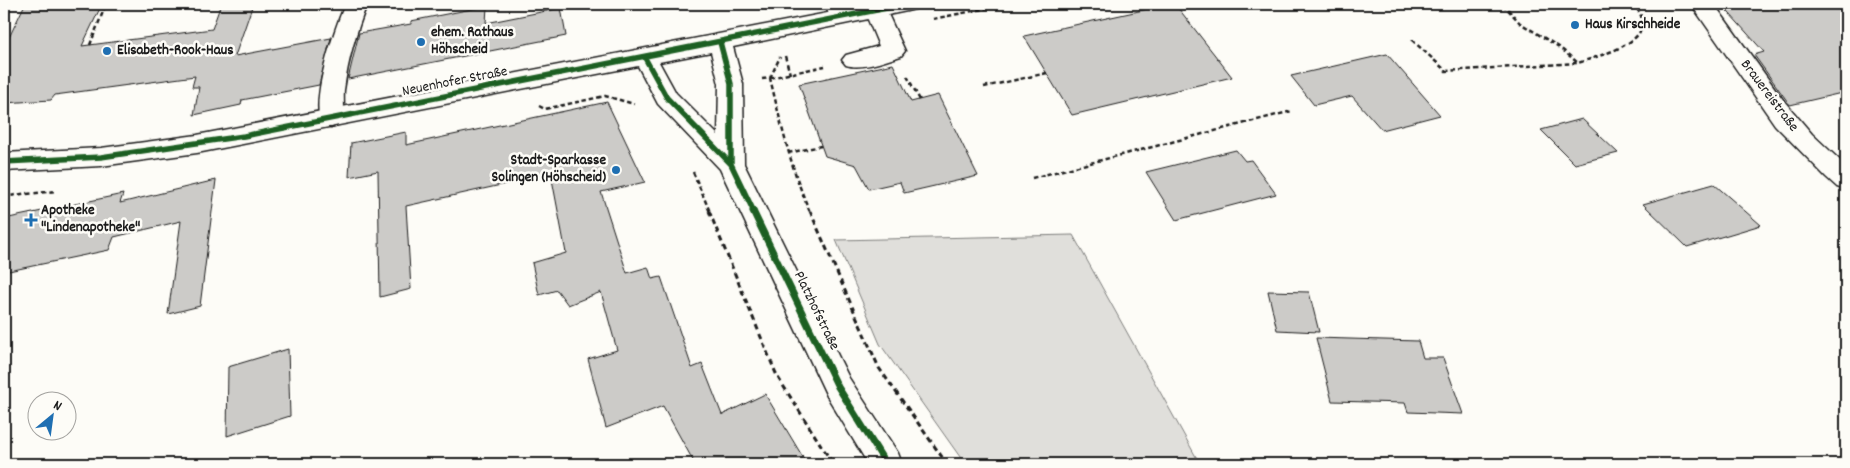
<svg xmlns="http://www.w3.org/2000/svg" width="1850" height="468" font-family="Dekko,sans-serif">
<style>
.green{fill:#e0dfdb;stroke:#7e7e7c}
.building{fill:#cccbc8;stroke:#1c1c1c}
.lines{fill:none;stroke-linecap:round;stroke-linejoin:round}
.minor-casing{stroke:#1c1c1c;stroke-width:3}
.major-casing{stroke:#1c1c1c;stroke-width:3}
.path-far1{stroke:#1c1c1c;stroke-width:2.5;stroke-dasharray:4.5 3;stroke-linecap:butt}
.path{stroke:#1c1c1c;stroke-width:3;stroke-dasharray:5.5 4;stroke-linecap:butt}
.minor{fill:#fdfcf7;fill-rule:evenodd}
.major{fill:#fdfcf7;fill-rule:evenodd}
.cycleway-far1-casing{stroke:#fdfcf7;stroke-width:8}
.cycleway-casing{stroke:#fdfcf7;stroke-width:10}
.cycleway-far1{stroke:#1b5e20;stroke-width:5.5}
.cycleway{stroke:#1b5e20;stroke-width:7}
.poi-dot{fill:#1f6fb2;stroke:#fdfcf7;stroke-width:2}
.labels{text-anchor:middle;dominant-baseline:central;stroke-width:5;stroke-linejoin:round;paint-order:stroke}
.poi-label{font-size:15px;font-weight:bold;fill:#1c1c1c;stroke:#fdfcf7;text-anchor:start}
.street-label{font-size:15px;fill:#1c1c1c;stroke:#fdfcf7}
</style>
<rect width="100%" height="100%" fill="#fdfcf7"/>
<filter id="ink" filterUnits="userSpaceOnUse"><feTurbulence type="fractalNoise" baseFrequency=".02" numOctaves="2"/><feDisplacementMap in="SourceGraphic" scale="10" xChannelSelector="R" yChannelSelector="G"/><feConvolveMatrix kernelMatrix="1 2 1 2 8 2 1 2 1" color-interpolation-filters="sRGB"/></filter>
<g filter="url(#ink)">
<!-- green -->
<path class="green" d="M1073,235l127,229h-235l-85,-120 -44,-104z"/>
<!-- building -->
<path class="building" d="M25,4h77l-20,42 130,-17 9,-25h32l-18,52 96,-18 -12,47 -77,15 -1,5 -47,10 5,-28h-7l3,-11 -140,19 -4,5 -47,3v-55z
M1171,4h4l57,73 -160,38 -48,-79z
M1721,4h125v88l-56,13 -36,-50 10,-3z
M487,6l-1,17 75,-15 5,28 -218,43 11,-46 52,-9v-3z
M1387,54l53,61 -58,15 -30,-34 -38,9 -23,-29z
M893,64l18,38 27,-7 40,81 -74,17 -4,-11 -31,7 -13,-24 -31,-9 -26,-72z
M607,102l38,80 -44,10 26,81 21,-6 4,12 9,-2 31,91 10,-4 20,51 43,-21 42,70h-112l-32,-58 -57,22 -18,-69 29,-9 -16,-58 -33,13 -11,-15 -18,5 -7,-32 34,-10 -15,-79 -145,32 5,83 -31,8 -2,-126 -29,6 2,-34 55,-11v13z
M1582,119l36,34 -43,11 -34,-34z
M1236,150l9,11 6,-1 25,34 -100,26 -30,-48z
M216,180l-16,126 -32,8 13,-93 -67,16 -5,13 -105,22v-53l119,-25 -3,9z
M1714,184l47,41 -74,22 -44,-43z
M1268,291l41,1 10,40 -42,-2z
M1316,338l102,3 5,17h20l20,56 -55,-2 -3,-9 -73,-2z
M288,349l2,67 -63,20 1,-69z"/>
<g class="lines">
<!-- minor casing -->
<g class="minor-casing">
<path id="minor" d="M345,4h22c-11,28 -19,56 -23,86 -1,12 2,24 -4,34l-9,3 -9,-3c-13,-22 13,-96 23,-120z
M825,4h22l4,13 -3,5 -8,2 -8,-2z
M878,4l5,1 3,5 19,41 -4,5c-16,5 -39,14 -55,9l-4,-5 4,-5 33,-9 -15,-36 3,-5z
M1691,4h23l70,97 28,33 34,32v24l-9,-3 -11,-10 -51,-52z"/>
</g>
<!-- major casing -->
<g class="major-casing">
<path id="major" d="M874,4h44l-3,5 -8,2 -174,36 10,37 1,80 105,214 49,75 4,11h-34l-41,-68 -107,-227 -62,-65 -20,-38 -441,87 -96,13 -97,5v-18l97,-5 96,-13zM711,52l8,32 -1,51 -42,-42 -17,-31z"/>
</g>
<!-- path-far1 -->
<path class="path-far1" d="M1503,4l17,19 39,24 19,16c17,-6 61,-17 64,-37 2,-9 -4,-15 -8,-22
M933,19l75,-15
M1412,40l34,31 131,-8
M90,45l16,-41
M785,56l5,18
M907,76l13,24
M770,78l10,-21
M770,78l55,-12
M762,79l8,-1c11,46 21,91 40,134
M984,87l63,-14
M539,106l6,3 60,-13 29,8
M788,153l33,-7
M693,172l17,40
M1032,178l260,-67
M27,194l29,-3
M4,197l23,-4"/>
<!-- path -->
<path class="path" d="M709,211l68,165 56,88
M810,211l69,157 68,96"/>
<!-- minor -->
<use href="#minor" class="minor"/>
<!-- major -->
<use href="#major" class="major"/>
<!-- cycleway-far1 casing -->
<g class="cycleway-far1-casing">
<path id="cycleway-far1" d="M720,42l11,42v80
M645,58l22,40 64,66 23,48
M4,162l97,-5 143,-21 663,-132"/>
</g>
<!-- cycleway casing -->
<g class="cycleway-casing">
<path id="cycleway" d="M753,211l85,176 48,77"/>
</g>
<!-- cycleway-far1 -->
<use href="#cycleway-far1" class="cycleway-far1"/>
<!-- cycleway -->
<use href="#cycleway" class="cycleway"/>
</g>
</g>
<!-- markers -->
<g class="poi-dot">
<circle cx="1575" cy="25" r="5"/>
<circle cx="421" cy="42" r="5"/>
<circle cx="107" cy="51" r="5"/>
<circle cx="616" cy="170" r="5"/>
<path d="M28.5 212.5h5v5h5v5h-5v5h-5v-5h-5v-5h5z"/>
</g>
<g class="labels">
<!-- poi labels -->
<g class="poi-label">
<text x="1585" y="25">Haus Kirschheide</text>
<text x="431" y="33">ehem. Rathaus<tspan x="431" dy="17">Höhscheid</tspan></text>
<text x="117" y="51">Elisabeth-Rook-Haus</text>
<text x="606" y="161" text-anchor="end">Stadt-Sparkasse<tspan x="606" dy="17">Solingen (Höhscheid)</tspan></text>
<text x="41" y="211">Apotheke<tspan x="41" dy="17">"Lindenapotheke"</tspan></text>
</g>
<!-- street labels -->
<g class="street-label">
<text transform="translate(455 82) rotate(-11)">Neuenhofer Straße</text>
<text transform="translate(1769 96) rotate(53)">Brauereistraße</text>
<text transform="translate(816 311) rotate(64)">Platzhofstraße</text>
</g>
</g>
<!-- margin -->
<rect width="1850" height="468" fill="none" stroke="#fdfcf7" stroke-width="20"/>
<rect x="10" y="10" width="1830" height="448" fill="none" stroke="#1c1c1c" stroke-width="2" filter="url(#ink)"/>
<!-- north arrow -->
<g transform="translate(52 416) rotate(29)"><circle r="24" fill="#fdfcf7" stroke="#a3a29f"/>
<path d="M0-4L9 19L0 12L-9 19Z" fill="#1f6fb2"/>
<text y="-8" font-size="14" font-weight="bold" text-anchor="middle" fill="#1c1c1c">N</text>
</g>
</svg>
